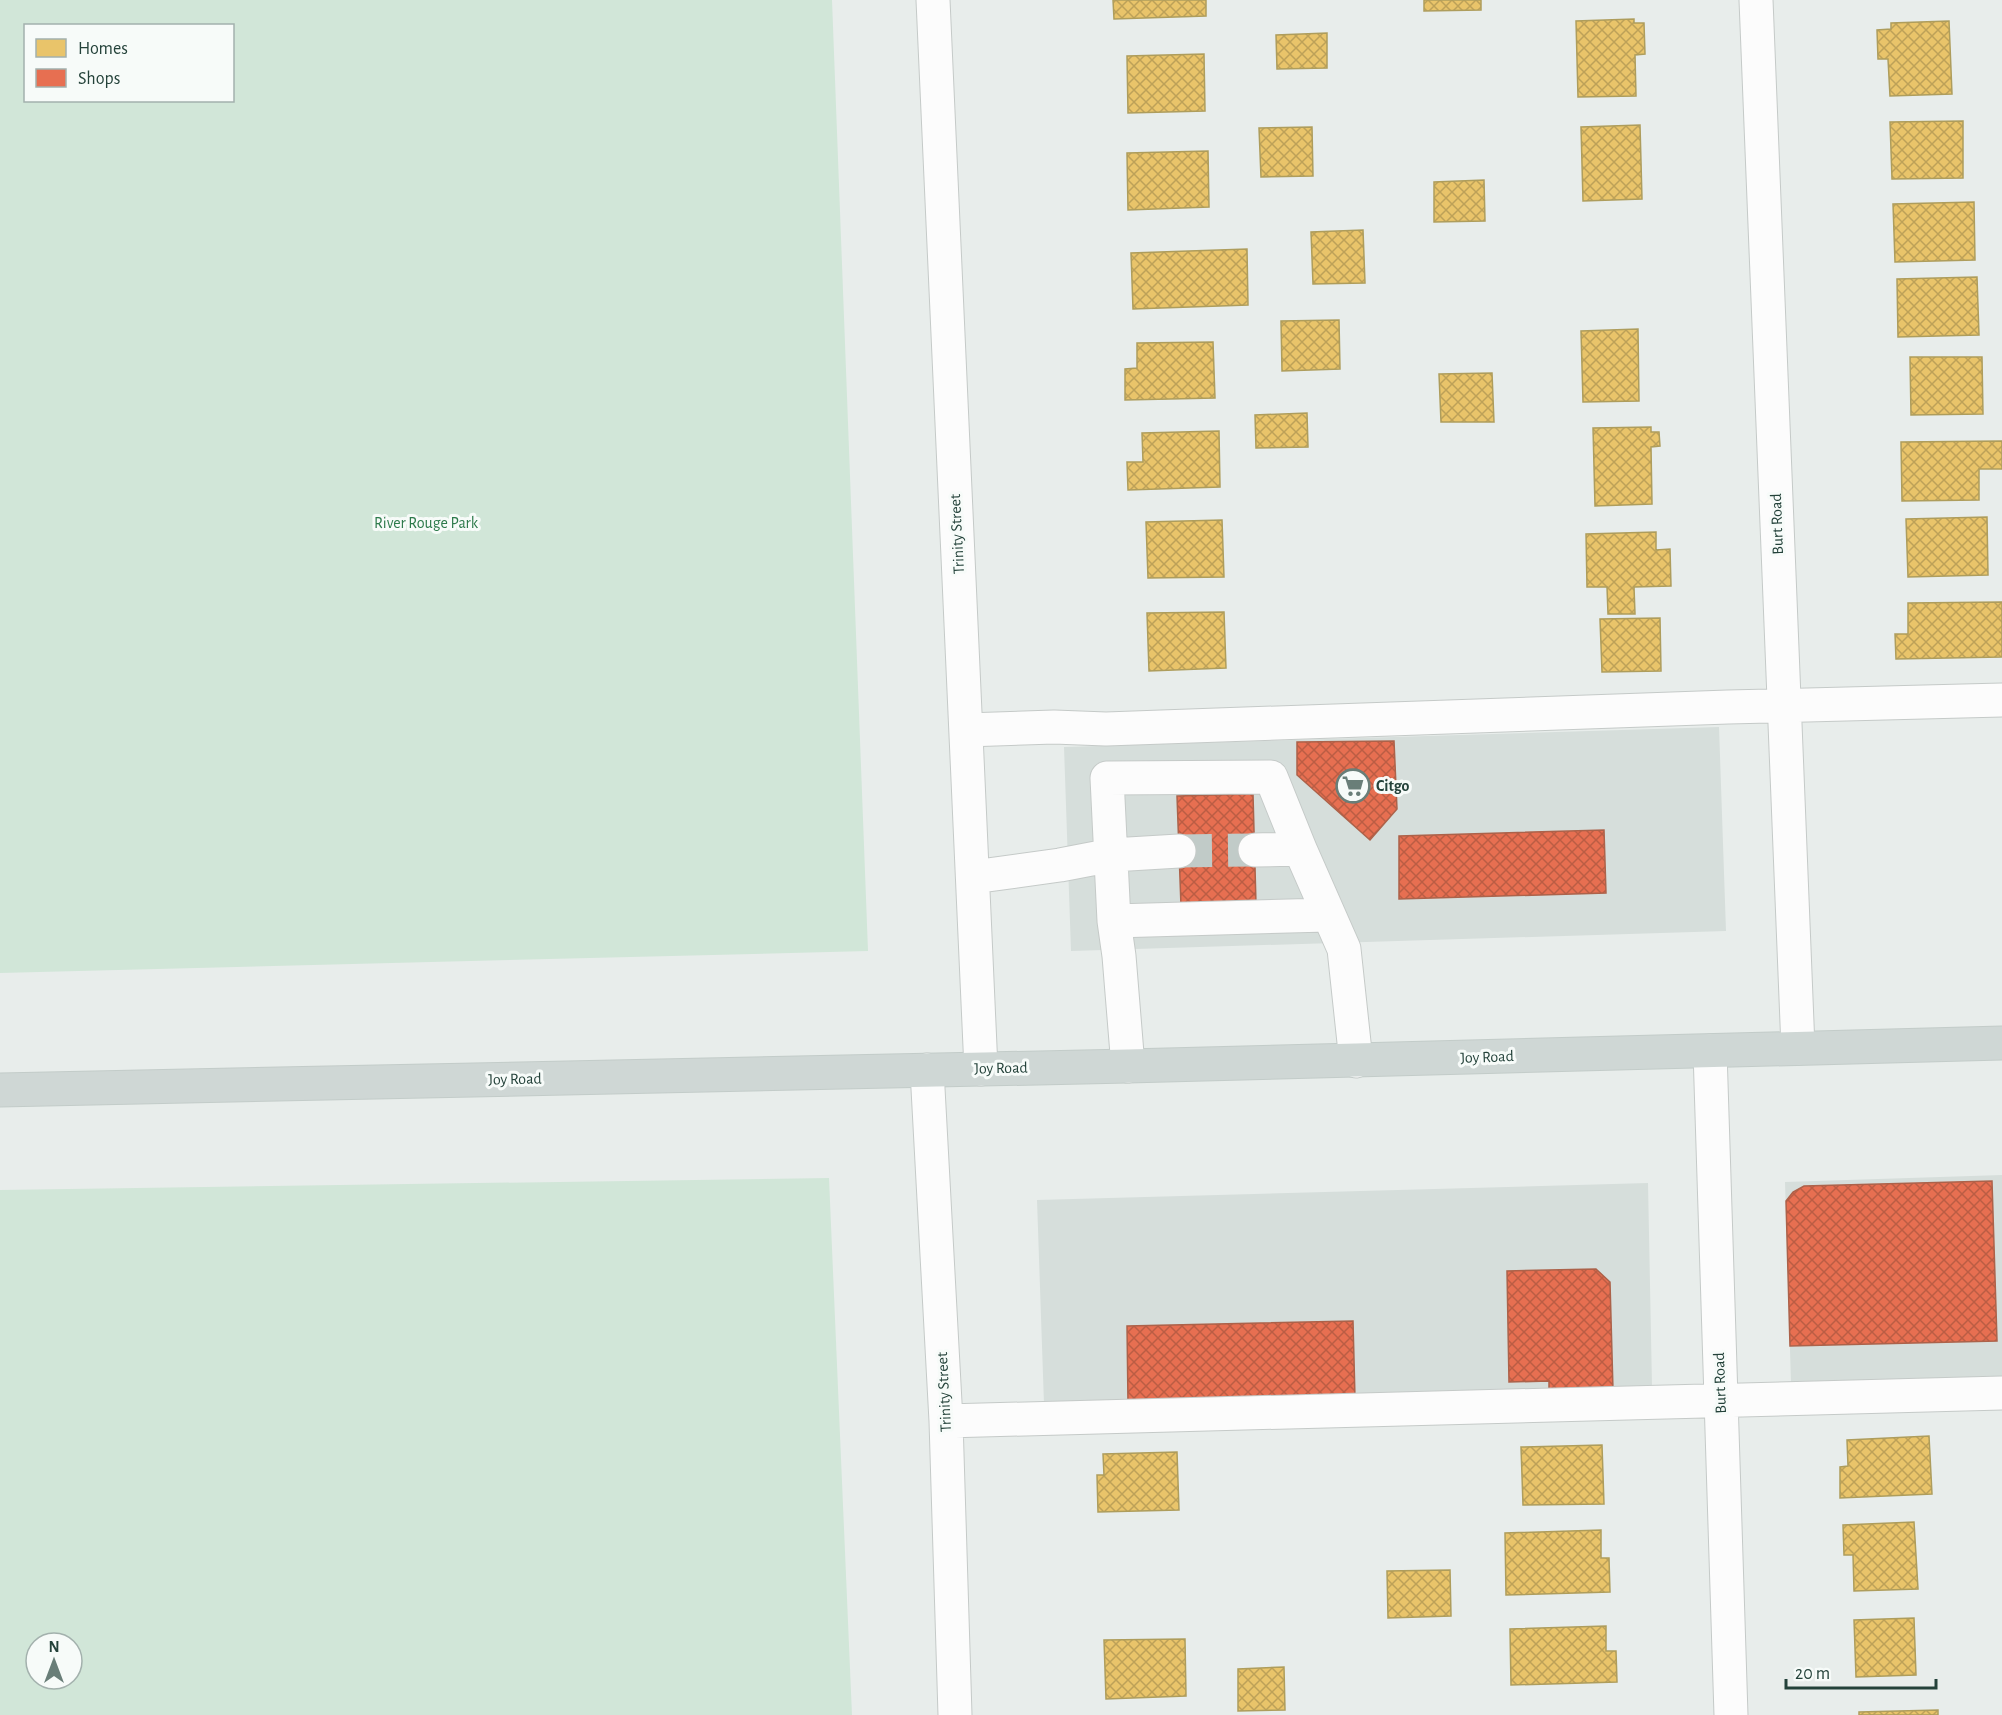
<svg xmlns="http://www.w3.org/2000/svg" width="2002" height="1715" font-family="'Alegreya Sans',sans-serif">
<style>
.built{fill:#d6dedb}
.park{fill:#d1e6d8;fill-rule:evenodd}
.homes{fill:url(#homes-cross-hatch);stroke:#ae9d5c;stroke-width:1.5}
.shops{fill:url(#shops-cross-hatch);stroke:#ac624a;stroke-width:1.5}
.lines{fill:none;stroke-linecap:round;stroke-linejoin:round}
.minor-tunnel{stroke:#c1cbc8;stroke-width:33;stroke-dasharray:33 16;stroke-linecap:butt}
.minor-casing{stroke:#c5cac8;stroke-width:35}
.major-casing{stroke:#c3ccc9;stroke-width:35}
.minor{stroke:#fcfcfc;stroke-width:33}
.major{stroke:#cfd7d5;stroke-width:33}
.labels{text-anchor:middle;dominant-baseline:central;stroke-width:6;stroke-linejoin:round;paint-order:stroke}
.park-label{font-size:16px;fill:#2d7a4b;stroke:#f7fbf9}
.street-label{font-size:16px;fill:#24423a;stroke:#f7fbf9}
.poi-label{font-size:16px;font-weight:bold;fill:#24423a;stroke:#f7fbf9;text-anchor:start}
</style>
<defs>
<pattern id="homes-cross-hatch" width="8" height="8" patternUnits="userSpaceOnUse" patternTransform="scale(1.5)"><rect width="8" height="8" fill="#e9c46a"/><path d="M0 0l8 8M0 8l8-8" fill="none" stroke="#bda158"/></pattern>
<pattern id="shops-cross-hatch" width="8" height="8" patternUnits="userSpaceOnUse" patternTransform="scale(1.5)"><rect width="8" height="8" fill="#e76f51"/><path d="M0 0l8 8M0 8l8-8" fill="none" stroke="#bb5d44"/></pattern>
</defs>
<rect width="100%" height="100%" fill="#e8edeb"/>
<!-- built -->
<path class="built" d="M1719,727l7,204 -655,20 -7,-204z
M2002,1175v201l-211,7 -6,-201z
M1648,1183l4,203 -608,18 -7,-204z"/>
<!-- park -->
<path class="park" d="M0,0h832l36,951 -868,22zM26,26h206v74h-206z
M829,1178l23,537h-852v-525zM36,1643h36v36h-36z"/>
<!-- homes -->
<path class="homes" d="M1113,0h93v16l-92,3z
M1424,0h57v10l-57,1z
M1634,19v4h10l1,31 -10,1 1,41 -58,1 -2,-76z
M1949,21l3,73 -62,2 -2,-37h-10l-1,-29 14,-1v-6z
M1327,33v35l-50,1 -1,-34z
M1204,54l1,57 -77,2 -1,-57z
M1963,121v57l-71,1 -2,-57z
M1640,125l2,74 -59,2 -2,-74z
M1312,127l1,49 -52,1 -2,-49z
M1208,151l1,56 -81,3 -1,-57z
M1484,180l1,41 -51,1v-40z
M1974,202l1,58 -80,2 -2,-58z
M1363,230l2,53 -52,1 -2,-52z
M1247,249l1,56 -115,4 -2,-56z
M1977,277l2,58 -81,2 -1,-58z
M1339,320l1,49 -58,2 -1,-50z
M1638,329l1,72 -56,1 -2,-71z
M1213,342l2,56 -90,2v-31l12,-1v-25z
M1910,357h72l1,57 -72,1z
M1492,373l2,49h-53l-2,-48z
M1307,413l1,34 -52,1 -1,-33z
M1651,427v5h8l1,14 -9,1 1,57 -57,2 -2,-78z
M1219,431l1,56 -92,3 -1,-28h16l-1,-29z
M2002,441v28h-23v31l-77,1 -1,-59z
M1987,517l1,58 -80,2 -2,-58z
M1222,520l2,57 -76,1 -2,-56z
M1656,532v18l14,-1 1,37 -37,1 1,27h-27l-1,-27h-20l-1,-53z
M2002,602v55l-106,2 -1,-25h13v-31z
M1224,612l2,56 -77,3 -2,-58z
M1660,618l1,53 -59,1 -2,-53z
M1929,1436l3,58 -92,4v-31l8,-1 -1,-26z
M1602,1445l2,59 -81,1 -2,-58z
M1177,1452l2,58 -81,2 -1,-37h7l-1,-21z
M1914,1522l4,67 -64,2 -1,-36h-9l-1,-30z
M1601,1530v28h8l1,34 -104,3 -1,-62z
M1450,1570l1,46 -63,2 -1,-47z
M1914,1618l2,57 -60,2 -2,-57z
M1606,1626v25h10l1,31 -106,3 -1,-56z
M1185,1639l1,57 -80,3 -2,-59z
M1284,1667l1,43 -47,1v-42z
M1938,1710v5h-79v-3z"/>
<!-- shops -->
<path class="shops" d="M1394,741l3,68 -27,31 -73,-65v-33z
M1253,794l3,110 -75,2 -4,-110z
M1604,830l2,63 -207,6v-63z
M1992,1181l5,160 -207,5 -4,-145 7,-9 11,-6z
M1596,1269l14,13 3,108 -64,1v-10l-40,1 -2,-111z
M1353,1321l2,77 -227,5 -1,-77z"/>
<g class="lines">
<!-- minor-tunnel -->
<path class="minor-tunnel" d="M1179,851l76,-1"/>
<!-- minor casing -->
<g class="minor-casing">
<path id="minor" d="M933,0l48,1069
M1756,0l42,1048
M966,730l88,-3 52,2 622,-22 274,-7
M1255,850l45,-1 44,100 12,112
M973,877l87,-12 52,-10 67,-4
M1114,921l213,-6
M1710,1051l21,664
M1128,1066l-9,-110 -5,-35 -7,-143 164,-1 29,72
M927,1070l19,351 9,294
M946,1421l1056,-28"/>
</g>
<!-- major casing -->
<g class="major-casing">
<path id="major" d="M0,1090l1128,-24 874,-23"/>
</g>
<!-- minor -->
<use href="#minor" class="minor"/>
<!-- major -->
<use href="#major" class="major"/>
</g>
<!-- icons -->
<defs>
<g id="supermarket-ring" transform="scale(1.725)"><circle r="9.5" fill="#f7fbf9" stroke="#697e78" stroke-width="1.5"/><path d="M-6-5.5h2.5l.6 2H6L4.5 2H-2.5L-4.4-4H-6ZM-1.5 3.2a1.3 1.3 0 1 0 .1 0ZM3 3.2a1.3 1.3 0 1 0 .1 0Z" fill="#697e78"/></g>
</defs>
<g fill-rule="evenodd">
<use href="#supermarket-ring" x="1353" y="786"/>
</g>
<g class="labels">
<!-- park labels -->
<g class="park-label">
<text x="426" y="523">River Rouge Park</text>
</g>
<!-- street labels -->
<g class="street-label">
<text transform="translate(1777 524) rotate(-92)">Burt Road</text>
<text transform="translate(957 534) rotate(-93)">Trinity Street</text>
<text transform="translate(1487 1057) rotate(-2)">Joy Road</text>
<text transform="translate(1001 1068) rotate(-1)">Joy Road</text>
<text transform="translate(515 1079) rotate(-1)">Joy Road</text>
<text transform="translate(1720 1383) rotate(-92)">Burt Road</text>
<text transform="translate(944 1392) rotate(-93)">Trinity Street</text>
</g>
<!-- poi labels -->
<g class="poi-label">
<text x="1376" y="786">Citgo</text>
</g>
</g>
<!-- legend -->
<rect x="24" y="24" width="210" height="78" fill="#f7fbf9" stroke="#a3b1ad" stroke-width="1.5"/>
<rect x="36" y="39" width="30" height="18" fill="#e9c46a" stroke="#a3b1ad" stroke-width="1.5"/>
<text x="78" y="54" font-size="18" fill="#24423a">Homes</text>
<rect x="36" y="69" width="30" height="18" fill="#e76f51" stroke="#a3b1ad" stroke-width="1.5"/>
<text x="78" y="84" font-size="18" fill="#24423a">Shops</text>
<!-- north arrow -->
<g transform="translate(54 1661)"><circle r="28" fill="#f7fbf9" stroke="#a3b1ad" stroke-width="1.5"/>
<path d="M0-4.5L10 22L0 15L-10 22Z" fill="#697e78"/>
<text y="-9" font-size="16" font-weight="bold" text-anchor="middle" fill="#24423a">N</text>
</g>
<!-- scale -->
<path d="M1786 1679v9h150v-9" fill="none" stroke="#24423a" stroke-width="3"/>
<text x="1795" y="1679" font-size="18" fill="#24423a" stroke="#f7fbf9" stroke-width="4.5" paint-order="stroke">20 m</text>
</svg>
